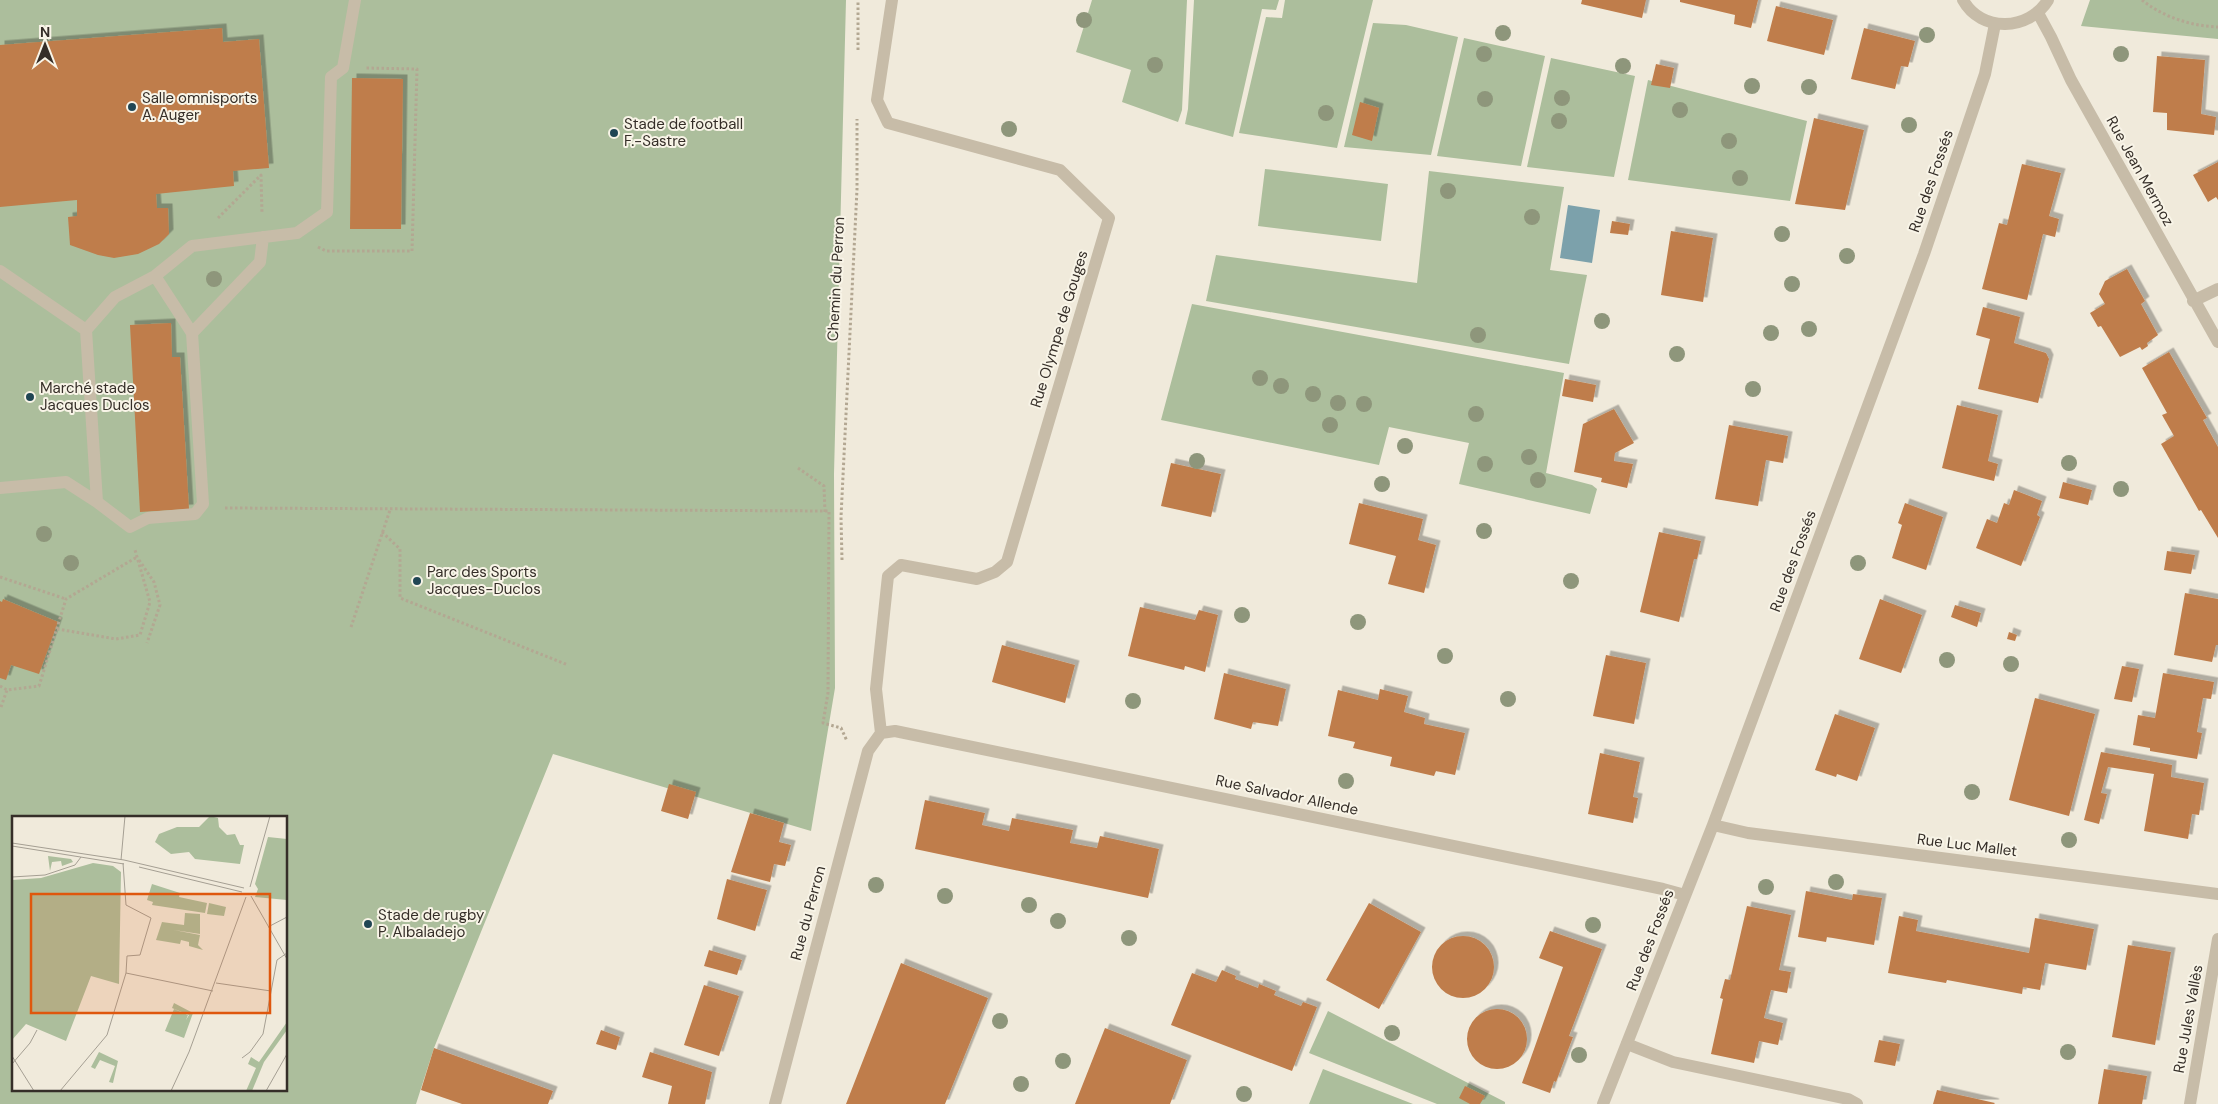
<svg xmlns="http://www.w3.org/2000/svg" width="2218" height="1104" font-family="'DM Sans',sans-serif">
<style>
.green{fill:#acbe9c;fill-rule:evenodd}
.water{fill:#7ca1ab}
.building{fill:#bf7d4b;filter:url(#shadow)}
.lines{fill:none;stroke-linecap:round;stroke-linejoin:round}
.path{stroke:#b3a792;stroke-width:3;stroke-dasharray:2.5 2.5;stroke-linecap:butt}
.lane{stroke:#c7bca8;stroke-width:12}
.street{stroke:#c7bca8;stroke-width:12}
.tree{fill:#8e967b}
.poi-dot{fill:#204654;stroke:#f8f4e7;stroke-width:2}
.labels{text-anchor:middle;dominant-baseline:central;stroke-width:4;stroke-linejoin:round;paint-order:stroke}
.poi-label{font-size:15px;fill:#352e28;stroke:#f8f4e7;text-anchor:start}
.street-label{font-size:15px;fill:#352e28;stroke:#f8f4e7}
.inset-road{fill:none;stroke:#a59f93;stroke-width:1}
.view{fill:#df570d;fill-opacity:0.15;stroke:#df570d;stroke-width:2.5}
.inset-edge{fill:none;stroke:#352e28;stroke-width:2.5}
</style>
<defs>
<filter id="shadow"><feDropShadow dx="4.5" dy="-4.5" stdDeviation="0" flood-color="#0004"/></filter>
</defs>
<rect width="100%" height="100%" fill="#f0eadb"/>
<!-- green -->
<path class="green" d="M0,0h846l-12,474 1,214 -24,143 -258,-77 -119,294 -18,56h-416zM14,818h272v272h-272z
M1092,0h95l-5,110 -4,12 -56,-20 9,-32 -55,-18z
M1194,0h85l-3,10 -14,-1 -29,128 -48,-13 3,-15z
M1285,0h88l-36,148 -98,-15 27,-116 16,1z
M2090,0h128v39l-137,-13z
M1373,23l33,2 52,12 -27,118 -87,-8z
M1464,38l81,18 -24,110 -84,-10z
M1551,58l84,18 -21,101 -87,-10z
M1648,80l159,41 -17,80 -162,-21z
M1265,169l123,15 -7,57 -123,-15z
M1429,171l135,16 -14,83 37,5 -18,89 -363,-63 10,-46 201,28z
M1192,304l372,69 -18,100 46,12 5,4 -7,25 -131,-30 10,-41 -80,-16 -10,38 -218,-45z
M1328,1011l177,91v2h-68l-128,-51z
M1323,1069l90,35h-104z"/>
<!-- water -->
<path class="water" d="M1568,205l32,5 -8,53 -32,-5z"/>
<!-- building -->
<path class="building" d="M1582,0h64l-4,18 -61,-14z
M1680,0h78l-7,28 -17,-4 1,-9 -55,-13z
M1776,6l57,14 -9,35 -57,-14z
M222,28l1,14 36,-3 10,129 -36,3 1,15 -78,8 1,14h11l1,26 -10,10 -21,10 -24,4 -16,-3 -28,-10 -2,-28 9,-1v-16l-77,7v-162z
M1864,28l51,13 -7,26 -7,-1 -6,23 -44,-10z
M2157,56l48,4 -4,54 15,3 -2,18 -47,-5v-17l-14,-1z
M1656,64l18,4 -4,20 -19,-3z
M352,78l51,1 -2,150h-51z
M1360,102l19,6 -7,33 -20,-6z
M1814,118l50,12 -19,80 -50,-6z
M2218,162v38l-2,-3 -8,5 -15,-27z
M2022,164l39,9 -12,43 10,3 -4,18 -12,-3 -16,66 -45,-11 17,-66 8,2z
M1612,221l18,3 -2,11 -18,-2z
M1671,231l42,7 -10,64 -42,-7z
M2127,269l18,32 -4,3 17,31 -11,8 1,3 -6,4 -2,-3 -20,10 -19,-31 -3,1 -8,-14 15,-9 -6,-10 6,-13z
M1983,307l37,10 -6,26 32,10 3,6 -11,44 -60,-14 12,-50 -14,-4z
M171,323l1,34h8l9,152 -49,3 -10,-187z
M2169,352l38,66 -4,2 15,27v91l-17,-28 -2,1 -38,-67 13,-8 -12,-21 5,-2 -25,-45z
M1565,379l31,6 -3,17 -31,-6z
M1957,405l41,10 -10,46 10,3 -4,17 -52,-13z
M1614,409l20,34 -19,10 -1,8 19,3 -6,24 -26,-6 1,-4 -28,-6 9,-48z
M1729,425l59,11 -5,27 -17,-3 -8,46 -43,-7z
M1171,463l50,11 -10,43 -50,-11z
M2063,482l29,8 -4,15 -29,-7z
M2014,490l28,11 -5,14 3,2 -19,49 -45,-18 11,-29 10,4 7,-20 5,2z
M1359,503l64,16 -5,21 18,5 -12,48 -36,-9 8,-28 -47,-12z
M1905,503l38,14 -17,53 -34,-12 10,-33 -4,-2z
M1659,532l42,9 -4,18h-3l-15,63 -39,-10z
M2167,551l28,4 -4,19 -27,-4z
M2185,593l33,6v46h-2l-4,17 -38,-7z
M3,599l55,23 -19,52 -28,-9 -5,15 -6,-2v-77l2,1z
M1880,599l42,16 -21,58 -42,-14z
M1955,605l26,8 -4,14 -26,-10z
M1140,607l55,13 4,-10 19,5 -13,57 -20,-6 -1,4 -56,-14z
M2009,632l8,3 -2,6 -8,-2z
M1002,645l73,20 -10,38 -73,-21z
M1606,655l40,8 -12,61 -41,-8z
M2122,666l17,3 -7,33 -18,-3z
M1224,673l62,16 -8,37 -25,-4 -2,7 -37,-10z
M2163,673l51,9 -3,17 -8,-1 -6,34 5,1 -5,26 -47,-8v-3l-17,-3 5,-30 17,3z
M1380,689l28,7 -4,16 21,6 -1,6 41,9 -10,42 -19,-4 -2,5 -44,-10 2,-9 -39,-9 2,-6 -27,-6 10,-46 40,10z
M2035,698l60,16 -26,102 -60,-16z
M1835,714l40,14 -18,53 -20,-7 -1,3 -21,-7z
M2101,752l71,13 -1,12 33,6 -5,32 -7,-1 -4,25 -44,-8 10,-57 -46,-7 -7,26 6,1 -8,30 -15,-4z
M1600,753l40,9 -7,35 5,1 -5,25 -45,-9z
M669,784l27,8 -8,27 -27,-8z
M925,800l60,13 -3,12 27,6 3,-13 61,12 -3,13 27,5 3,-12 59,13 -11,49 -233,-49z
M750,813l34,10 -5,19 12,3 -6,21 -11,-2 -4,18 -39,-10z
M727,879l40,11 -12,41 -38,-12z
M1806,891l46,9 1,-6 29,4 -8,47 -47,-8 -1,5 -28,-5z
M1369,903l52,29 -42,77 -53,-29z
M1747,906l44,9 -12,55 12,2 -4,21 -16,-3 -7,28 19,5 -5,22 -19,-4 -5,22 -43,-9 12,-55 -3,-1 5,-19 5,1z
M1899,916l19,4 -2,11 113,22 6,-35 59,11 -8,41 -41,-7 -5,27 -17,-3 -1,7 -75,-14 -1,3 -58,-10z
M1550,931l52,18 -33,87 4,1 -17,45 -2,-1 -4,12 -28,-10 41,-116 -24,-9z
M1432 967a31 31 0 1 1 62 0a31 31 0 1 1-62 0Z
M2128,945l43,7 -16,93 -43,-8z
M709,950l33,10 -5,15 -33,-9z
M901,963l87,35 -43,106h-99z
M1222,970l14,6 -1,3 23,9 1,-4 17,7 -2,4 27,11 2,-4 14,5 -25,64 -121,-46 21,-52 24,9z
M704,985l35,11 -20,60 -35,-11z
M1467 1039a30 30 0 1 1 60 0a30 30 0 1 1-60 0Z
M1105,1028l82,32 -17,44h-95z
M601,1030l19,7 -4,13 -20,-6z
M1879,1040l21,4 -5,22 -21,-4z
M434,1048l119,43 -5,13h-86l-41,-14z
M650,1052l62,20 -7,32h-37l4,-18 -30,-9z
M2104,1069l43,7 -5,28h-44z
M1465,1086l20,10 -5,8h-10l-11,-6z
M1937,1090l58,13 -1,1h-61z"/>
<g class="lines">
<!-- path -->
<path class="path" d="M2142,0c21,17 49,26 76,27
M858,50v-50
M218,218l43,-43 1,39
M318,247l8,4h86l5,-182 -51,-1
M798,468l26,18 1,27
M225,508l604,3 -1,182 -5,30 18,5 6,13
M382,532l18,17v49l168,67
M139,560l15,22 6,23 -13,38
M842,560l-1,-43 16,-328v-70
M0,577l66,22
M351,627l39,-117
M57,629l59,10 24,-4 10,-33 -15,-52
M0,686l7,4
M1,707l6,-17 32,-4 27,-87 71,-42"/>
<!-- lane -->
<path class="lane" d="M0,271l86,59 11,172 33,25 18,-9 47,-4 8,-10 -11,-171
M155,276l37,57 68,-71 3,-25
M86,330l29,-33 40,-21 37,-30 105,-13 30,-21 4,-135 12,-9 12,-68
M0,488l66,-6 31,20
M1627,1044l46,18 175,37 9,5"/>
<!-- street -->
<path class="street" d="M1963,0c18,33 66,31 85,0
M2038,13l13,24 20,43 147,262
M2193,301l25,-12
M881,733l-5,-44 12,-113 13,-11 76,14 18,-7 12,-10 102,-344 -49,-48 -172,-47 -11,-23 15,-100
M881,733l14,-2 768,158 22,6
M1713,825l35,8 470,61
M775,1104l93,-353 13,-18
M1603,1104l110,-279 211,-571 61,-180 10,-50
M2190,1104l28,-165"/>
</g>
<!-- trees -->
<g class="tree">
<circle cx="1084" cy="20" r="8"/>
<circle cx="1503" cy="33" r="8"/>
<circle cx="1927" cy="35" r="8"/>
<circle cx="1484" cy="54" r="8"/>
<circle cx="2121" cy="54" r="8"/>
<circle cx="1155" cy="65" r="8"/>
<circle cx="1623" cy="66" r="8"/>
<circle cx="1752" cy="86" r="8"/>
<circle cx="1809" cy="87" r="8"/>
<circle cx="1562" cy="98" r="8"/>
<circle cx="1485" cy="99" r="8"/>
<circle cx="1680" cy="110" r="8"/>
<circle cx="1326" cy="113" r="8"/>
<circle cx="1559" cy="121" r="8"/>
<circle cx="1909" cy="125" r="8"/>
<circle cx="1009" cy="129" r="8"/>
<circle cx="1729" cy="141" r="8"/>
<circle cx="1740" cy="178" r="8"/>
<circle cx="1448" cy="191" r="8"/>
<circle cx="1532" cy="217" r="8"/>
<circle cx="1782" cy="234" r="8"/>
<circle cx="1847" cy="256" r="8"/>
<circle cx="214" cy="279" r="8"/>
<circle cx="1792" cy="284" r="8"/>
<circle cx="1602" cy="321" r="8"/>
<circle cx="1809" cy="329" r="8"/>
<circle cx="1771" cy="333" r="8"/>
<circle cx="1478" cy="335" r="8"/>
<circle cx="1677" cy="354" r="8"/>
<circle cx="1260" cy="378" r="8"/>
<circle cx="1281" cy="386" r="8"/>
<circle cx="1753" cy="389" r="8"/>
<circle cx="1313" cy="394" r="8"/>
<circle cx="1338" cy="403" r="8"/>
<circle cx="1364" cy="404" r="8"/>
<circle cx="1476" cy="414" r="8"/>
<circle cx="1330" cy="425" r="8"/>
<circle cx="1405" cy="446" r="8"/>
<circle cx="1529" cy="457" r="8"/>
<circle cx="1197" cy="461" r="8"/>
<circle cx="2069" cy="463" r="8"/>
<circle cx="1485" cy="464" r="8"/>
<circle cx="1538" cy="480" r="8"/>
<circle cx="1382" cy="484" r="8"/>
<circle cx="2121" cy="489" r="8"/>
<circle cx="1484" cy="531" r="8"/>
<circle cx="44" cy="534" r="8"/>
<circle cx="71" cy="563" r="8"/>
<circle cx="1858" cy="563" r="8"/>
<circle cx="1571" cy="581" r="8"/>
<circle cx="1242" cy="615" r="8"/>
<circle cx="1358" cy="622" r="8"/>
<circle cx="1445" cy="656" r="8"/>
<circle cx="1947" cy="660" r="8"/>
<circle cx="2011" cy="664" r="8"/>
<circle cx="1508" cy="699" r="8"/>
<circle cx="1133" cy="701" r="8"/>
<circle cx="1346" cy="781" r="8"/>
<circle cx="1972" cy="792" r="8"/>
<circle cx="2069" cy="840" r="8"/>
<circle cx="1836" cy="882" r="8"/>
<circle cx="876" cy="885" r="8"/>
<circle cx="1766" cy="887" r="8"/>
<circle cx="945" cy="896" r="8"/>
<circle cx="1029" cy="905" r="8"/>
<circle cx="1058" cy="921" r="8"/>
<circle cx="1593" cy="925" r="8"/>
<circle cx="1129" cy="938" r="8"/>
<circle cx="1000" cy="1021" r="8"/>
<circle cx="1392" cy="1033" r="8"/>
<circle cx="2068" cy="1052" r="8"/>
<circle cx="1579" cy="1055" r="8"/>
<circle cx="1063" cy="1061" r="8"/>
<circle cx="1021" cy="1084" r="8"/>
<circle cx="1244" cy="1094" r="8"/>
</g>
<!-- markers -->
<g class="poi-dot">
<circle cx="132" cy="107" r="5"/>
<circle cx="614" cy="133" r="5"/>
<circle cx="30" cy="397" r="5"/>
<circle cx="417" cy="581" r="5"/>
<circle cx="368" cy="924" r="5"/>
</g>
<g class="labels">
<!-- poi labels -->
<g class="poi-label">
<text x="142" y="98">Salle omnisports<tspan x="142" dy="17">A. Auger</tspan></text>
<text x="624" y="124">Stade de football<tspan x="624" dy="17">F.-Sastre</tspan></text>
<text x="40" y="388">Marché stade<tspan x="40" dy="17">Jacques Duclos</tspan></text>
<text x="427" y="572">Parc des Sports<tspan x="427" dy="17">Jacques-Duclos</tspan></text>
<text x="378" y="915">Stade de rugby<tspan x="378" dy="17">P. Albaladejo</tspan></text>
</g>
<!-- street labels -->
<g class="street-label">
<text transform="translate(2140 171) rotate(61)">Rue Jean Mermoz</text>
<text transform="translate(1931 181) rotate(-71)">Rue des Fossés</text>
<text transform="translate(836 279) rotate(-87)">Chemin du Perron</text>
<text transform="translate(1059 329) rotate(-73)">Rue Olympe de Gouges</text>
<text transform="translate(1793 561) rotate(-70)">Rue des Fossés</text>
<text transform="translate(1287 795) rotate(12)">Rue Salvador Allende</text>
<text transform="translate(1967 845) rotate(7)">Rue Luc Mallet</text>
<text transform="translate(808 913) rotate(-75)">Rue du Perron</text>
<text transform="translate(1650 940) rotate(-69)">Rue des Fossés</text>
<text transform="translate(2188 1019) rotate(-80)">Rue Jules Vallès</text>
</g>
</g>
<!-- overview -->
<g transform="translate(12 816)">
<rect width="275" height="275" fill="#f0eadb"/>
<path d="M198,0l8,2 1,9 8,8 8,-1 5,11h4l-4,19 -45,-5 -6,-7 -18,2 -16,-12 4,-8 18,-7h22zM256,21l19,2v61l-32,-3 3,-8 -3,-5zM36,40l23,3 2,3 -11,4 -1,-5 -9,1 -2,9zM81,47l20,3 8,6 -2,112 -28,-8 -25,65 -40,-17 -14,16v-160l29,-2zM140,68l28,9 -1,4 28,6 -2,10 -53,-8 1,-3 -6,-2zM197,87l17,4 -2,9 -17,-2zM173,97l15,1v20l-26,-4 26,5 -2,10 5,5 -14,-4v-4l-8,-2 -1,4 -24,-4 6,-18 22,3zM162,187l19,10 -9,25 -19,-7 9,-22 14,6 -2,5 3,-5 -17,-7zM275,206v8l-23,32 -12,29h-6l10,-23 -8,-4 3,-7 8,5zM87,236l19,9 -5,22 -4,-1 6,-16 -15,-6 -5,9 -4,-2z" fill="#acbe9c"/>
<path class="inset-road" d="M0,27l112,17 120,28M0,30l112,18M109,44l4,-44M127,51l103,25M0,61l33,-2 30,-10 6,-8M238,71l20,-71M239,80l36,63M256,111l19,-10M114,157l87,18M204,167l55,8M0,240l22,35M230,242l8,-6 13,-18 14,-74 10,-7M0,248l18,-21 7,-13M48,275l47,-56 19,-62 1,-17 13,-1 11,-37 -25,-13 -3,-42M159,275l18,-39 57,-155M254,275l21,-37"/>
<path class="view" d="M19,78h239v119h-239z"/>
<rect width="275" height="275" class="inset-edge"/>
</g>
<!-- north arrow -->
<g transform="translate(45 45)" stroke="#f8f4e7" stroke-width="4" paint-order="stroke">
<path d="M0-4L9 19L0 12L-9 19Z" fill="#352e28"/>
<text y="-8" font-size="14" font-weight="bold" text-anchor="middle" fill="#352e28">N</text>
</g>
</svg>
